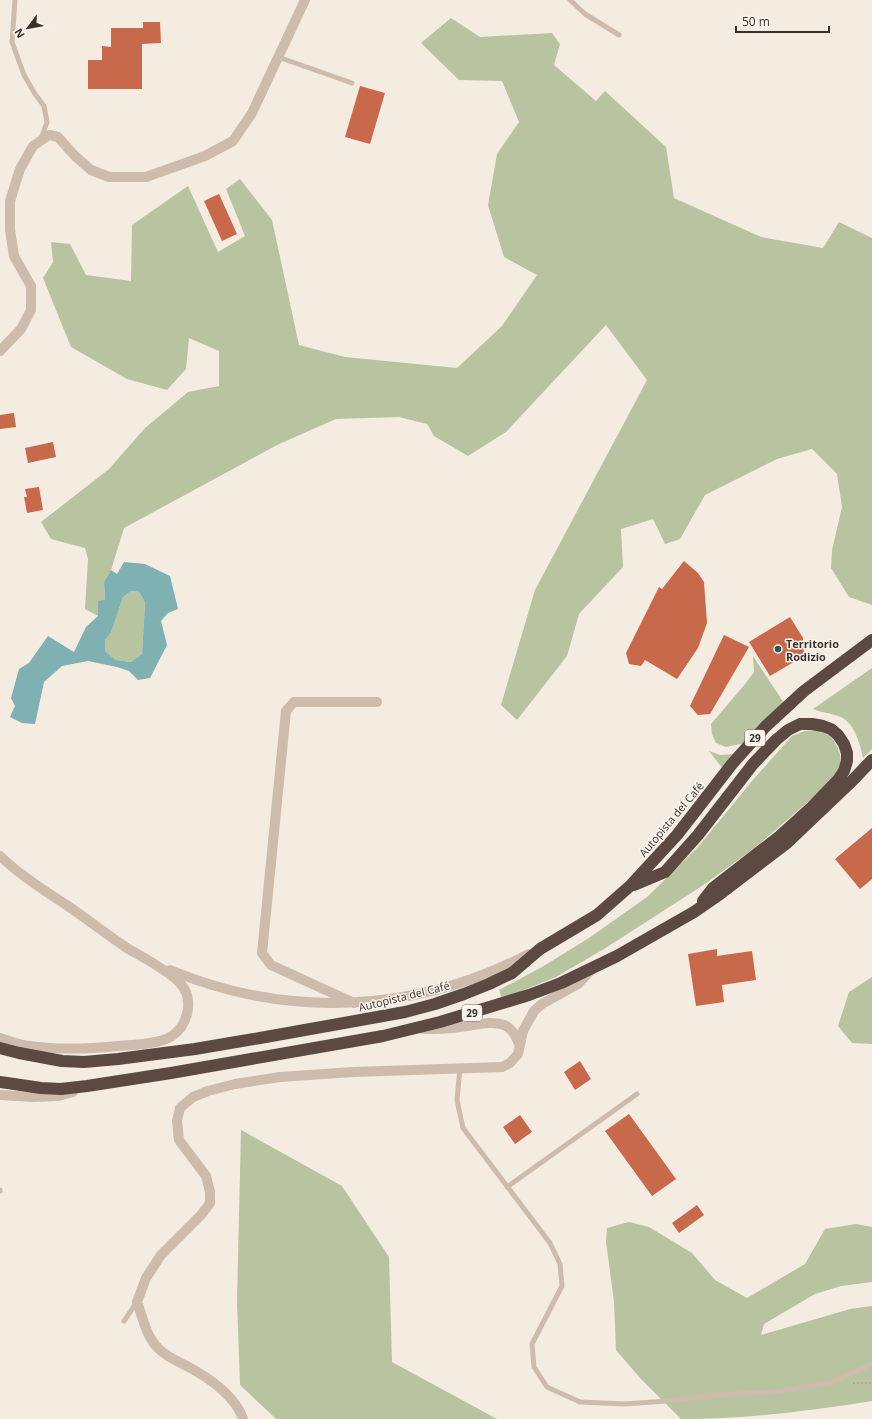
<svg xmlns="http://www.w3.org/2000/svg" width="872" height="1419" font-family="'Open Sans',sans-serif">
<style>
.green{fill:#b8c4a0}
.water{fill:#7fb0b2;fill-rule:evenodd}
.building{fill:#c8694b}
.lines{fill:none;stroke-linecap:round;stroke-linejoin:round}
.path{stroke:#b9a596;stroke-width:2;stroke-dasharray:2 2;stroke-linecap:butt}
.lane{stroke:#cdbbac;stroke-width:5}
.street{stroke:#cdbbac;stroke-width:10}
.highway{stroke:#5c4a42;stroke-width:12}
.poi-dot{fill:#1f5a5e;stroke:#fbf5ee;stroke-width:1.5}
.labels{text-anchor:middle;dominant-baseline:central;stroke-width:3;stroke-linejoin:round;paint-order:stroke}
.shield{fill:#fbf5ee;stroke:#756b66;stroke-width:1}
.shield-label{font-size:10px;font-weight:bold;fill:#3b302b}
.poi-label{font-size:11px;font-weight:bold;fill:#3b302b;stroke:#fbf5ee;text-anchor:start}
.street-label{font-size:11px;fill:#3b302b;stroke:#fbf5ee}
</style>
<rect width="100%" height="100%" fill="#f4ebe1"/>
<!-- green -->
<path class="green" d="M451,18l29,19 72,-4 8,11 -6,21 42,36 9,-10 61,56 8,51 87,39 62,11 16,-26 33,16v367l-23,-8 -18,-29 1,-18 10,-43 -5,-33 -25,-25 -35,10 -72,36 -25,44 -15,5 -12,-25 -32,10 2,38 -44,47 -12,42 -50,64 -16,-15 34,-115 112,-210 -41,-55 -100,107 -38,24 -34,-20 -7,-12 -28,-7 -63,2 -59,26 -153,83 -13,42 -7,12 1,19h-7v15l-13,-7 3,-50 -3,-11 -34,-9 -10,-17 68,-53 36,-41 43,-36 31,-6v-35l-30,-13 -3,31 -19,21 -40,-11 -56,-32 -28,-69 10,-16 -2,-20 19,2 16,31 45,6 1,-56 56,-39 30,66 27,-16 -19,-47 14,-10 32,41 27,125 46,12 112,11 45,-42 35,-51 -33,-18 -16,-52 9,-51 22,-32 -17,-41 -43,-1 -38,-37z
M131,591l8,1 6,10 -3,52 -11,8 -15,-2 -11,-9v-11l6,-9 12,-34z
M753,656l31,47 -39,40 -19,4 -10,-4 -4,-9 -1,-10 35,-41 8,-11z
M872,668v81l-9,9c-3,-14 -8,-34 -22,-41 -9,-4 -19,-4 -28,-8z
M816,730c3,1 7,1 9,2 9,5 17,22 16,31 -1,8 -6,14 -11,20l-78,67 -50,36 -98,63 -48,28 -54,22 -3,-9 43,-23 47,-29 58,-41 51,-50 54,-66 40,-45 13,-5z
M709,751l11,4 15,-1 -12,15z
M872,977v67l-20,-1 -14,-17 11,-34z
M241,1130l101,56 47,71 3,105 105,57h-221l-36,-34 -3,-84z
M629,1222l20,5 43,26 23,27 32,18 58,-34 20,-35 31,-5 16,3v55l-31,4 -26,8 -51,30 -3,11 89,-26 22,-3v95c-63,10 -127,18 -191,18l-41,-41 -24,-28 -2,-49 -8,-59 1,-14z"/>
<!-- water -->
<path class="water" d="M124,562l21,2 25,12 8,33 -10,4 -7,8 6,24 -17,33 -12,2 -9,-9 -12,-4 -29,-6 -26,5 -18,16 -9,42 -13,-1 -12,-6 5,-11 -4,-8 8,-29 10,-6 19,-27 26,16 12,-25 12,-11v-15l7,-1 -1,-18 7,-12 6,4zM131,591l8,1 6,10 -3,52 -11,8 -15,-2 -11,-9v-11l6,-8 12,-35z"/>
<!-- building -->
<path class="building" d="M143,22h17l1,21 -19,1v45h-54v-29h14v-14l9,1v-19h32z
M360,86l25,7 -15,51 -25,-7z
M219,194l18,40 -15,7 -18,-40z
M14,413l2,14 -16,2v-14z
M53,442l3,15 -28,6 -3,-15z
M39,487l4,23 -16,3 -3,-16h3l-2,-8z
M684,561l14,12 6,9 3,41 -9,25 -21,31 -32,-19 -4,6 -12,-2 -3,-11 33,-66 3,2z
M790,617l13,21 1,18 -34,20 -21,-34z
M724,635l25,12 -39,67 -12,1 -8,-9z
M872,828v51l-12,10 -25,-30z
M717,949v7l35,-5 4,29 -34,5 2,17 -28,4 -8,-52z
M580,1061l11,18 -16,11 -11,-18z
M629,1114l47,65 -24,17 -47,-65z
M520,1115l12,17 -17,12 -12,-17z
M697,1205l7,10 -25,18 -7,-10z"/>
<g class="lines">
<!-- path -->
<path class="path" d="M853,1383h19"/>
<!-- lane -->
<path class="lane" d="M15,0l-3,42 12,33 11,19 9,12 3,16 -6,17
M570,0l15,14 34,21
M278,57l74,26
M460,1068l-3,32 6,28 87,115 10,21 2,22 -30,58 2,23 13,20 33,15 45,2 42,-3 49,-6 59,-3 55,-9 42,-19
M507,1187l130,-93
M0,1190v1
M124,1321l13,-19"/>
<!-- street -->
<path class="street" d="M0,351l21,-22 10,-19v-24l-17,-30 -4,-26v-29l10,-32 13,-23 16,-11 9,2 17,19 16,14 18,7h37l59,-21 28,-15 19,-28 53,-113
M0,856c20,19 42,33 65,48 21,14 41,30 62,44 15,9 41,22 53,35 14,15 9,41 -8,53 -6,4 -15,6 -22,7 -11,2 -22,2 -33,3 -29,3 -59,4 -88,0 -10,-1 -19,-5 -29,-8
M170,970c118,49 246,43 359,-16
M354,1003l-83,-38 -9,-12 24,-242 8,-9h83
M423,1029c12,0 25,0 37,-2 14,-1 30,-7 44,-2 8,3 12,11 15,19
M0,1095l33,2 25,-1 15,-4
M243,1419c-6,-19 -27,-36 -44,-46 -13,-9 -29,-13 -40,-24 -13,-12 -16,-31 -22,-47l9,-24 15,-23 40,-40 9,-12v-11l-4,-16 -27,-36 -2,-19 3,-13 13,-11 15,-6 27,-7 45,-7 73,-5 149,-5 8,-4 8,-9 5,-23 11,-20 8,-7 36,-20 13,-14"/>
<!-- highway -->
<path class="highway" d="M634,885l31,-13 33,-37 55,-71 23,-24 12,-10 12,-6h12l11,2 8,3 7,6 6,9 3,9v8l-3,10 -6,9 -26,27 -32,29 -67,52 -10,13
M0,1048l19,5 43,8 22,1 34,-3 77,-10 65,-11 145,-26 30,-8 29,-10 25,-10 23,-11 28,-24 57,-34 33,-29 47,-51 55,-71 34,-38 38,-35 68,-51
M0,1082l41,6 20,1 26,-3 84,-13 212,-37 57,-14 89,-27 32,-12 56,-27 77,-44 26,-18 67,-51 63,-60 22,-23"/>
</g>
<!-- markers -->
<circle class="poi-dot" cx="778" cy="649" r="4"/>
<g class="labels">
<!-- shield labels -->
<g class="shield">
<rect x="745" y="730" width="20" height="16" rx="3"/>
<rect x="462" y="1005" width="20" height="16" rx="3"/>
</g>
<g class="shield-label">
<text x="755" y="738">29</text>
<text x="472" y="1013">29</text>
</g>
<!-- poi labels -->
<g class="poi-label">
<text x="786" y="643">Territorio<tspan x="786" dy="13">Rodizio</tspan></text>
</g>
<!-- street labels -->
<g class="street-label">
<text transform="translate(671 819) rotate(-50)">Autopista del Café</text>
<text transform="translate(404 996) rotate(-14)">Autopista del Café</text>
</g>
</g>
<!-- north arrow -->
<g transform="translate(28 28) rotate(238)" stroke="#fbf5ee" stroke-width="3" paint-order="stroke">
<path d="M0-3L7 15L0 10L-7 15Z" fill="#3b302b"/>
<text y="-6" font-size="11" font-weight="bold" text-anchor="middle" fill="#3b302b">N</text>
</g>
<!-- scale -->
<path d="M736 26v6h93v-6" fill="none" stroke="#3b302b" stroke-width="2"/>
<text x="742" y="26" font-size="12" fill="#3b302b" stroke="#fbf5ee" stroke-width="3" paint-order="stroke">50 m</text>
</svg>
